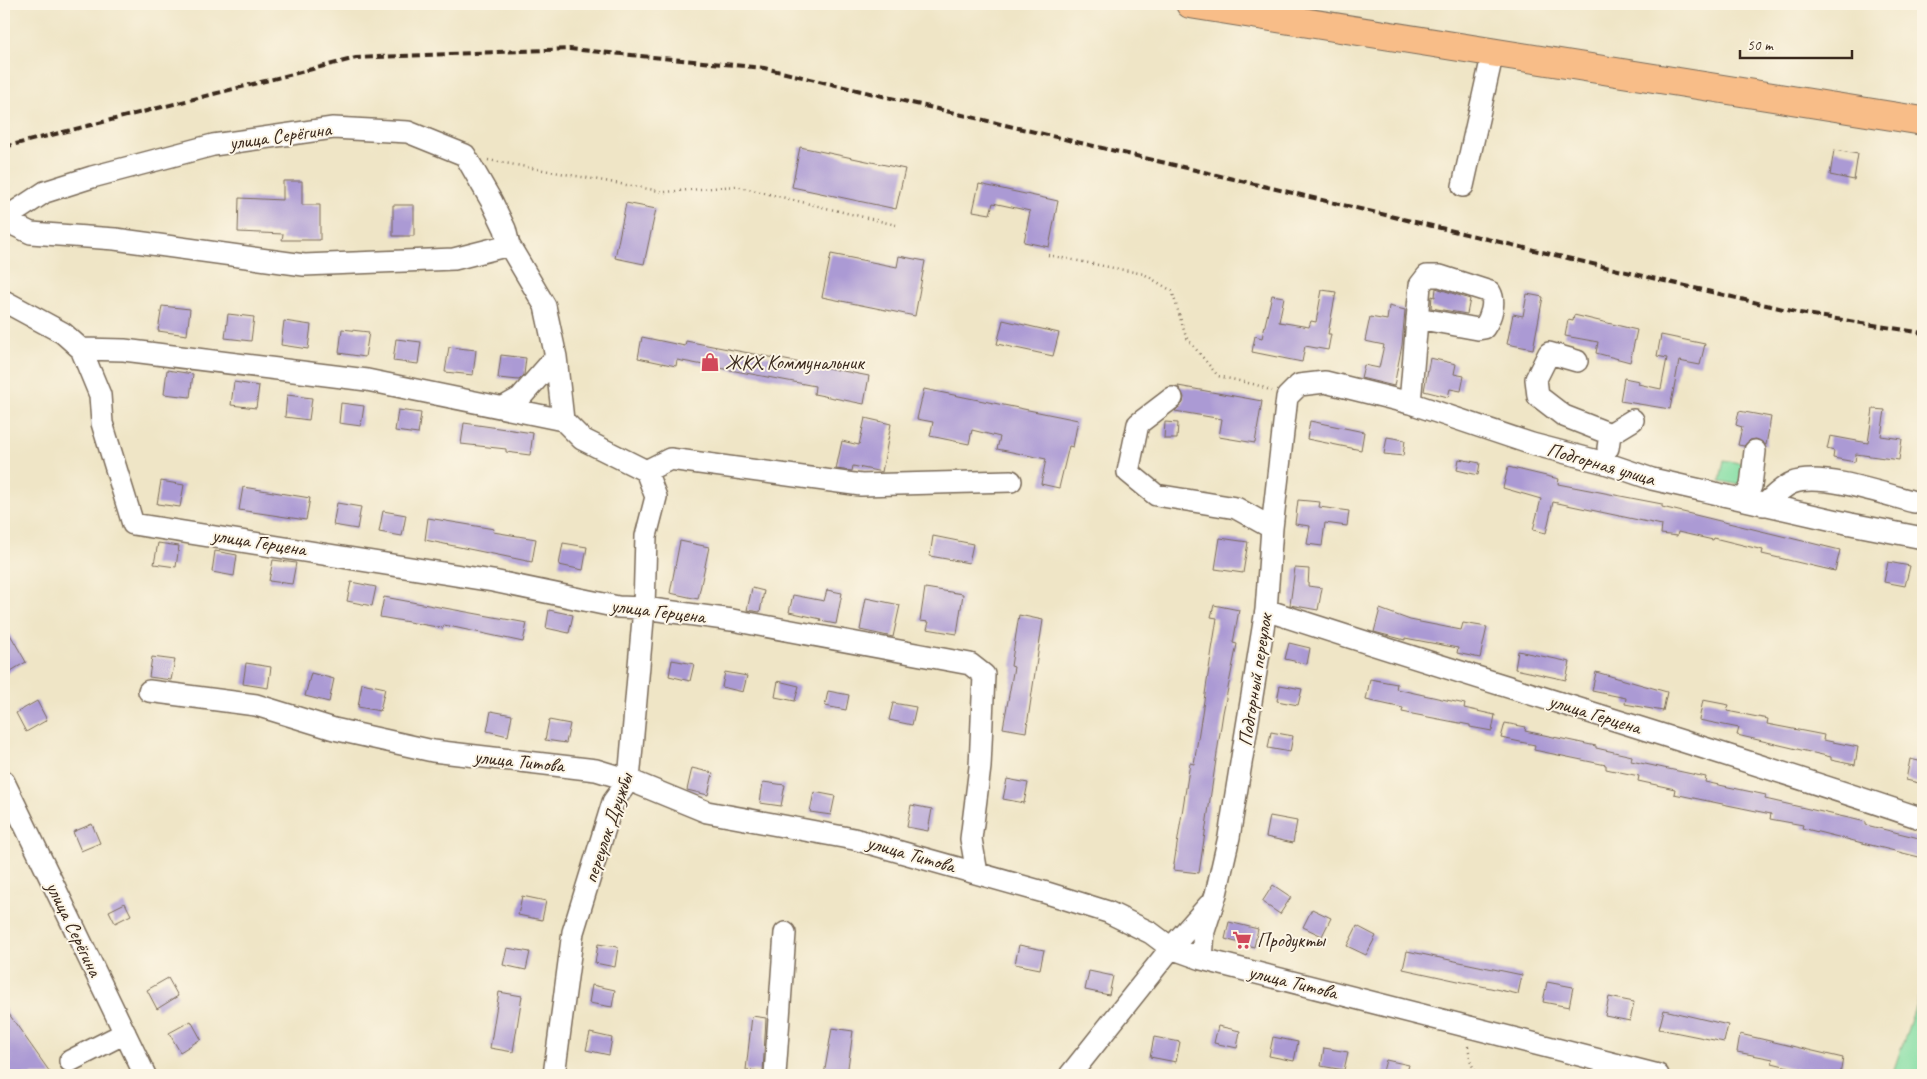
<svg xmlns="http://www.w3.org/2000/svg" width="1927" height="1079" font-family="Caveat,sans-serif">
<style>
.green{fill:#84dea4;stroke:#608461}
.building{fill:#ab9ad4}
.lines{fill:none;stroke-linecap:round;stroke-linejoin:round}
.minor-casing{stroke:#7a6b59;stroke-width:24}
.major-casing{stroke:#7a6b59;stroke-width:30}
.path{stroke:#7a6b59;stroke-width:2.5;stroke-dasharray:1 4;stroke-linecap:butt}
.minor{stroke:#fff;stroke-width:21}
.major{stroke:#f8bd88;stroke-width:28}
.rail{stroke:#3b2a1e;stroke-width:4;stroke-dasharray:8 4;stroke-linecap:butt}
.labels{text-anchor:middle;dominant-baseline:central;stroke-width:4;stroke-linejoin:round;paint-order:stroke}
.street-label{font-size:20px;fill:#3b2a1e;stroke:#fcf5e5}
.poi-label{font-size:20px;fill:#3b2a1e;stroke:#fcf5e5;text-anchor:start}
</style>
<rect width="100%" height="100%" fill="#fcf5e5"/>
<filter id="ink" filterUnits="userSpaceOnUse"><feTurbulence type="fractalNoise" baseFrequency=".02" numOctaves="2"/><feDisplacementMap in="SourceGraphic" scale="10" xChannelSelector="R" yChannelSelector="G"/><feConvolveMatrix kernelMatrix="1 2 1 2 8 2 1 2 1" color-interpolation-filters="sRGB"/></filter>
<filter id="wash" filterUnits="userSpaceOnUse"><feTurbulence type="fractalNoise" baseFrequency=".0096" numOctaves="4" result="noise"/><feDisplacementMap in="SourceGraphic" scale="20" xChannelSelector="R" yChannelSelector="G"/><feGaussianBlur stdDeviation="1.12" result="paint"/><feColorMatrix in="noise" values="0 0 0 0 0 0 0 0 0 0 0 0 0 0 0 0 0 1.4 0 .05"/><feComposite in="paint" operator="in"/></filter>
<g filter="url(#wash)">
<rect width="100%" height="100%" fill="#efe5c6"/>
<!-- green -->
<path class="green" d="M1724,460l20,4 -4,21 -20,-4z
M1923,984v91h-31z"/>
<g id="blocks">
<!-- building -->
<path class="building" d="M800,147l105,22 -9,40 -104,-22z
M1834,150l24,4 -4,26 -24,-5z
M283,181h19v24h18v35h-38l1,-6 -45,-2 1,-34 44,2z
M979,184l79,17 -9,46 -25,-5 6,-31 -37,-8 -3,11 -17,-3z
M626,203l30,6 -12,55 -29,-6z
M393,205h21v31h-21z
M831,254l66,13 2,-11 26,5 -10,55 -93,-19z
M1436,288l34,11 -3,15 -36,-6 1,-12 3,1z
M1322,290l14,2 -8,42h3l-3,16 -23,-4 -3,16 -50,-10 3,-16 7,2 10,-43 12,2 -5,25 30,5 2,-6 5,1z
M1527,294l16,3 -10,52 -26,-5 6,-30 10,2z
M162,306l28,3 -3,26 -29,-4z
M1389,306l16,4 -3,35 -8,41 -33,-8 3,-13 15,3 5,-23 -19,-4 5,-24 17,3z
M228,314l26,3 -3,24 -26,-3z
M1574,315l63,15 -7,32 -34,-9 2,-11 -33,-6 3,-16 5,1z
M1003,320l56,13 -6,23 -56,-12z
M284,321l27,4 -3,24 -27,-4z
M342,329l27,3 -4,25 -26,-4z
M1661,335l44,9 -5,21 -21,-4 -9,48 -50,-8 4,-23 15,3 -1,3 23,5 6,-31 -10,-2z
M642,337l43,9 1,-5 183,35 -5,28 -50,-10 1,-8 -138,-26 -1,6 -38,-8z
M396,339l25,3 -3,22 -25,-3z
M449,347l27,3 -3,25 -28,-3z
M501,355l25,3 -2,17 -5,5 -21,-2z
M1430,358l26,6 -2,10 10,2 -3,15 -11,-2 -2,8 -24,-6z
M167,370l26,4 -3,23 -26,-3z
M234,382l25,4 -3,22 -25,-3z
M1178,386l84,15 -7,42 -36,-6 3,-18 -47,-8 8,-8 1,-6z
M924,389l154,31 -5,27 -4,-1 -10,42 -18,-4 5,-25 -49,-10 3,-12 -28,-7 -3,14 -39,-8 3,-14 -16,-3z
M287,395l25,3 -3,22 -24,-3z
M341,403l23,3 -3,20 -22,-3z
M1873,409l12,1 -4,26 21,3 -3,21 -43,-6 -1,8 -22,-4 1,-7 -7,-2 3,-13 38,7z
M398,410l23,3 -3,21 -23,-3z
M1739,411l32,6 -5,28 -10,-6 -6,1 -6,6 -6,-1 4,-18 -6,-2z
M865,418l26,6 -9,48 -29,-6 -1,5 -16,-2 6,-28 17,4z
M1310,421l54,11 -3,18 -54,-11z
M1165,422l13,1 -1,16h-13z
M464,423l69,10 -3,22 -24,-3v-3l-45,-5z
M1387,437l18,3 -2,16 -19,-2z
M1459,459l21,4 -2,12 -21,-5z
M1508,467l51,12 -1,5 104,20v3l178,43 -5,21 -73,-17 1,-4 -49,-12 -1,2 -35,-8 -1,4 -16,-2 1,-9 -109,-23 -7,31 -13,-3 8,-31 -38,-11z
M161,481l23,4 -4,22 -23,-3z
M243,487l67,11 -4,22 -67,-10z
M1298,500l22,2 -1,5 30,4 -2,15 -22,-3 -3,23 -15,-2 3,-18 -15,-2z
M337,503l24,4 -4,22 -24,-4z
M383,511l23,4 -4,21 -23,-4z
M428,518l66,11 -1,3 43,7 -4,23 -107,-22z
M933,536l40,8 -4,19 -39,-7z
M1220,538l28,4 -5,31 -28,-4z
M680,541l29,6 -11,52 -28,-6z
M158,543l21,3 -3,21 -22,-3z
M563,543l24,4 -4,23 -24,-5z
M215,551l22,4 -3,21 -22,-4z
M273,560l23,3 -4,21 -23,-3z
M1888,562l22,4 -5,20 -21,-4z
M1295,568l14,1 -1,17 14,2 -4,22 -28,-5z
M351,582l25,5 -4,19 -25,-5z
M752,588l12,3 -4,21 -13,-2z
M925,588l38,6 -6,40 -30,-5 2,-7 -9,-1z
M827,590l15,3 -6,31 -16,-3 1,-2 -32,-7 4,-17 31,6z
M384,597l143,26 -4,19 -79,-17 -1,3 -63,-11z
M866,598l34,7 -7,32 -33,-7z
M1214,605l25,5 -6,33 4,1 -14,69 -24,160 -26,-3 17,-107 4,1 23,-146 -6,-1z
M1380,609l30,11 51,10 2,-7 24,4 -7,31 -23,-5 1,-5 -53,-10v2l-31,-8z
M549,610l24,5 -4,18 -23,-5z
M1019,615l24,5 -17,112 -23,-4 11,-61 -3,-1z
M4,624l22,38 -22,13z
M1289,643l21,5 -3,16 -22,-5z
M1518,651l52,11 -4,18 -51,-11z
M152,657l23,3 -4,20 -22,-3z
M672,660l22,4 -4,17 -21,-5z
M246,663l25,4 -3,21 -25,-4z
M725,672l22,4 -4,16 -21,-5z
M1596,672l71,20 -4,19 -38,-7 1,-6 -34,-7z
M311,673l23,6 -5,23 -24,-6z
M1370,679l27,5 -1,5 69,15 -1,4 31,7 -3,16 -22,-4v-2l-68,-13 1,-4 -37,-8z
M778,681l21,5 -4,15 -20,-4z
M362,683l23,5 -5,23 -22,-4z
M1280,685l22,4 -4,16 -21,-4z
M828,691l21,4 -3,15 -21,-4z
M1703,700l26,5 -2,6 41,8 -1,5 57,11 -1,5 35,7 -3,18 -24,-5v-3l-94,-22 2,-7 -40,-8z
M37,701l10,19 -21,12 -10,-19z
M893,703l23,4 -4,18 -23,-5z
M491,711l21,4 -4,21 -21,-5z
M549,720l21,4 -4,19 -21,-3z
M1505,723l21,4 -1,4 71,15v2l36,8 -1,5 75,16 -1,5 61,13 -1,4 101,23v3l57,14v19l-121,-30 1,-3 -33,-6 1,-5 -97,-20 1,-5 -37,-8 1,-5 -33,-7v-4l-72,-15 1,-5 -34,-7z
M1271,732l22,4 -3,16 -22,-4z
M1910,759l13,3v22l-17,-4z
M692,768l21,5 -5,22 -21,-5z
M1007,779l21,4 -4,20 -21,-4z
M763,782l22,3 -4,21 -21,-3z
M814,792l21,4 -4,19 -21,-3z
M911,805l21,4 -4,22 -21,-4z
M1270,816l27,5 -4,22 -27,-6z
M92,824l8,19 -19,8 -8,-19z
M1273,885l18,12 -11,17 -18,-12z
M522,896l24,5 -4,19 -24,-5z
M125,903l6,12 -16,8 -6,-12z
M1312,909l19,9 -9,18 -19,-9z
M1229,922l29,7 -4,18 -29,-8z
M1357,926l19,10 -10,19 -19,-9z
M598,944l20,3 -3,20 -20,-4z
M1019,945l25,5 -4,19 -25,-5z
M507,948l23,4 -4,18 -23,-5z
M1407,951l115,24 -4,19 -115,-25z
M1089,971l24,5 -4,19 -24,-5z
M168,978l10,18 -21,13 -10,-19z
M1547,982l26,5 -4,20 -26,-5z
M592,985l23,5 -3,17 -23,-4z
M499,992l23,4 -9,56 -23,-4z
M1609,997l25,5 -4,19 -25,-5z
M4,1007l48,68h-45l-3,-5z
M1664,1010l64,15 -4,17 -65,-13z
M752,1016l14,2 -3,54 -17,-2z
M191,1021l10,18 -21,13 -11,-19z
M1218,1026l22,5 -3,17 -23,-5z
M832,1028l21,3 -6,44h-23z
M590,1033l22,5 -3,17 -23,-5z
M1740,1034l103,24 -3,17 -27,-2 -41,-10 1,-4 -36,-7z
M1154,1037l26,5 -4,20 -26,-5z
M1273,1037l25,5 -4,19 -25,-5z
M1324,1048l24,4 -4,18 -23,-4z
M1386,1060l23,5 -3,10h-24z"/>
</g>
</g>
<g filter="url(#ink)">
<use href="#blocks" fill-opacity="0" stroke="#7a6b59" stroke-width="1"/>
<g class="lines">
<!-- minor casing -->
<g class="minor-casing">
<path id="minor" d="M1463,186l30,-134
M4,219l41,-27 47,-15 121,-32 120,-17 75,4 57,23 27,47 13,27 4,16
M4,220l27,13 84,6 189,26 150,-6 55,-14 36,61 11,51 7,63 19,19 64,32 10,26 -10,39 -2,72 -15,172 -16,22 -40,130 -19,143
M4,301l59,32 18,16 19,46 2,28 31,101 360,57 125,26 26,1 88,12 238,44 14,11 -4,92 -9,72 6,34
M81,349l43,1 243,30 196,40
M1577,361l-28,-8 -13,26 2,17 26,20 46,18
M1172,398l-34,26 -10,48 28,23 80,13 36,20
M1410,403l10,-118 7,-9h13l50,16c6,10 1,26 -6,36l-6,1 -61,-11
M504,407l16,-9 36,-41
M1608,448l2,-14 23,-14
M646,471l24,-12 191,26 150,-4
M1744,500l7,-14 4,-35
M1764,505c8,-7 18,-18 28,-22 28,-11 93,11 122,19
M1266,610c219,72 439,135 657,209
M149,691l107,14 78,24 99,22 163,19 33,10 78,32 147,27 193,54 61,19 43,21 20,15 31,11 456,116
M4,782l141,293
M1202,959l2,-28 12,-37 13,-57 37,-227 6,-82 15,-131 12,-12 26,-3 85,21 122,41 73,19 47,16 199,45 72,14
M70,1061l55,-28
M775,1075l10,-142
M1070,1075l101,-127 38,-43"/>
</g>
<!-- major casing -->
<g class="major-casing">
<path id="major" d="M1190,4l733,117"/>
</g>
<!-- path -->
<path class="path" d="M488,160l177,32 71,-6 160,39
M1048,255l96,19 28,17 14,46 32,39 39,9 15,6
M1468,1046l3,17 6,12"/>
<!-- minor -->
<use href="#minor" class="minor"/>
<!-- major -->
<use href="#major" class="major"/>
<!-- rail -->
<path class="rail" d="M4,147l352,-89 214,-9 194,19 1036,245 123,20"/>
</g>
</g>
<!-- icons -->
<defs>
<g id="shop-bare" transform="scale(1.5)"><path d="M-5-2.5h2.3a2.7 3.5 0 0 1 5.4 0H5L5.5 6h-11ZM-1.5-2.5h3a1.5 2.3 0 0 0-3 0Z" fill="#d1495b" stroke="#fcf5e5" stroke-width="2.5" paint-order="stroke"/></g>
<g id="supermarket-bare" transform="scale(1.5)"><path d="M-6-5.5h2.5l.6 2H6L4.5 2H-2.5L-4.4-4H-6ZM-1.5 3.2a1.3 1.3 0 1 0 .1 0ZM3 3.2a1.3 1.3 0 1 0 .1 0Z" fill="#d1495b" stroke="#fcf5e5" stroke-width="2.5" paint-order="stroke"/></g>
</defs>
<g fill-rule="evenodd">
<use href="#shop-bare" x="710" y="362"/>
<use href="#supermarket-bare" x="1242" y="940"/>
</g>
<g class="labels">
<!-- street labels -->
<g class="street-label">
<text transform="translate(280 136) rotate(-8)">улица Серёгина</text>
<text transform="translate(1601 464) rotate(16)">Подгорная улица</text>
<text transform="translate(259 542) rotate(9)">улица Герцена</text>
<text transform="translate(658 611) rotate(7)">улица Герцена</text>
<text transform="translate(1255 680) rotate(-81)">Подгорный переулок</text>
<text transform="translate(1595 714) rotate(17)">улица Герцена</text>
<text transform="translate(519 761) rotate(6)">улица Титова</text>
<text transform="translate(608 828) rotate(-71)">переулок Дружбы</text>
<text transform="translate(911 854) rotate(16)">улица Титова</text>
<text transform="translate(74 929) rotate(64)">улица Серёгина</text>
<text transform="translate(1293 982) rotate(14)">улица Титова</text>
</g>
<!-- poi labels -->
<g class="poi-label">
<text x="725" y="362">ЖКХ Коммунальник</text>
<text x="1257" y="940">Продукты</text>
</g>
</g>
<!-- margin -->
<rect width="1927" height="1079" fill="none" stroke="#fcf5e5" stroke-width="20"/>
<!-- scale -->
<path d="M1740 50v8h112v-8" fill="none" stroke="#3b2a1e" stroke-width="2.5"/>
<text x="1747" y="50" font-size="15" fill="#3b2a1e" stroke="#fcf5e5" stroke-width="4" paint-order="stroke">50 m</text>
</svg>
